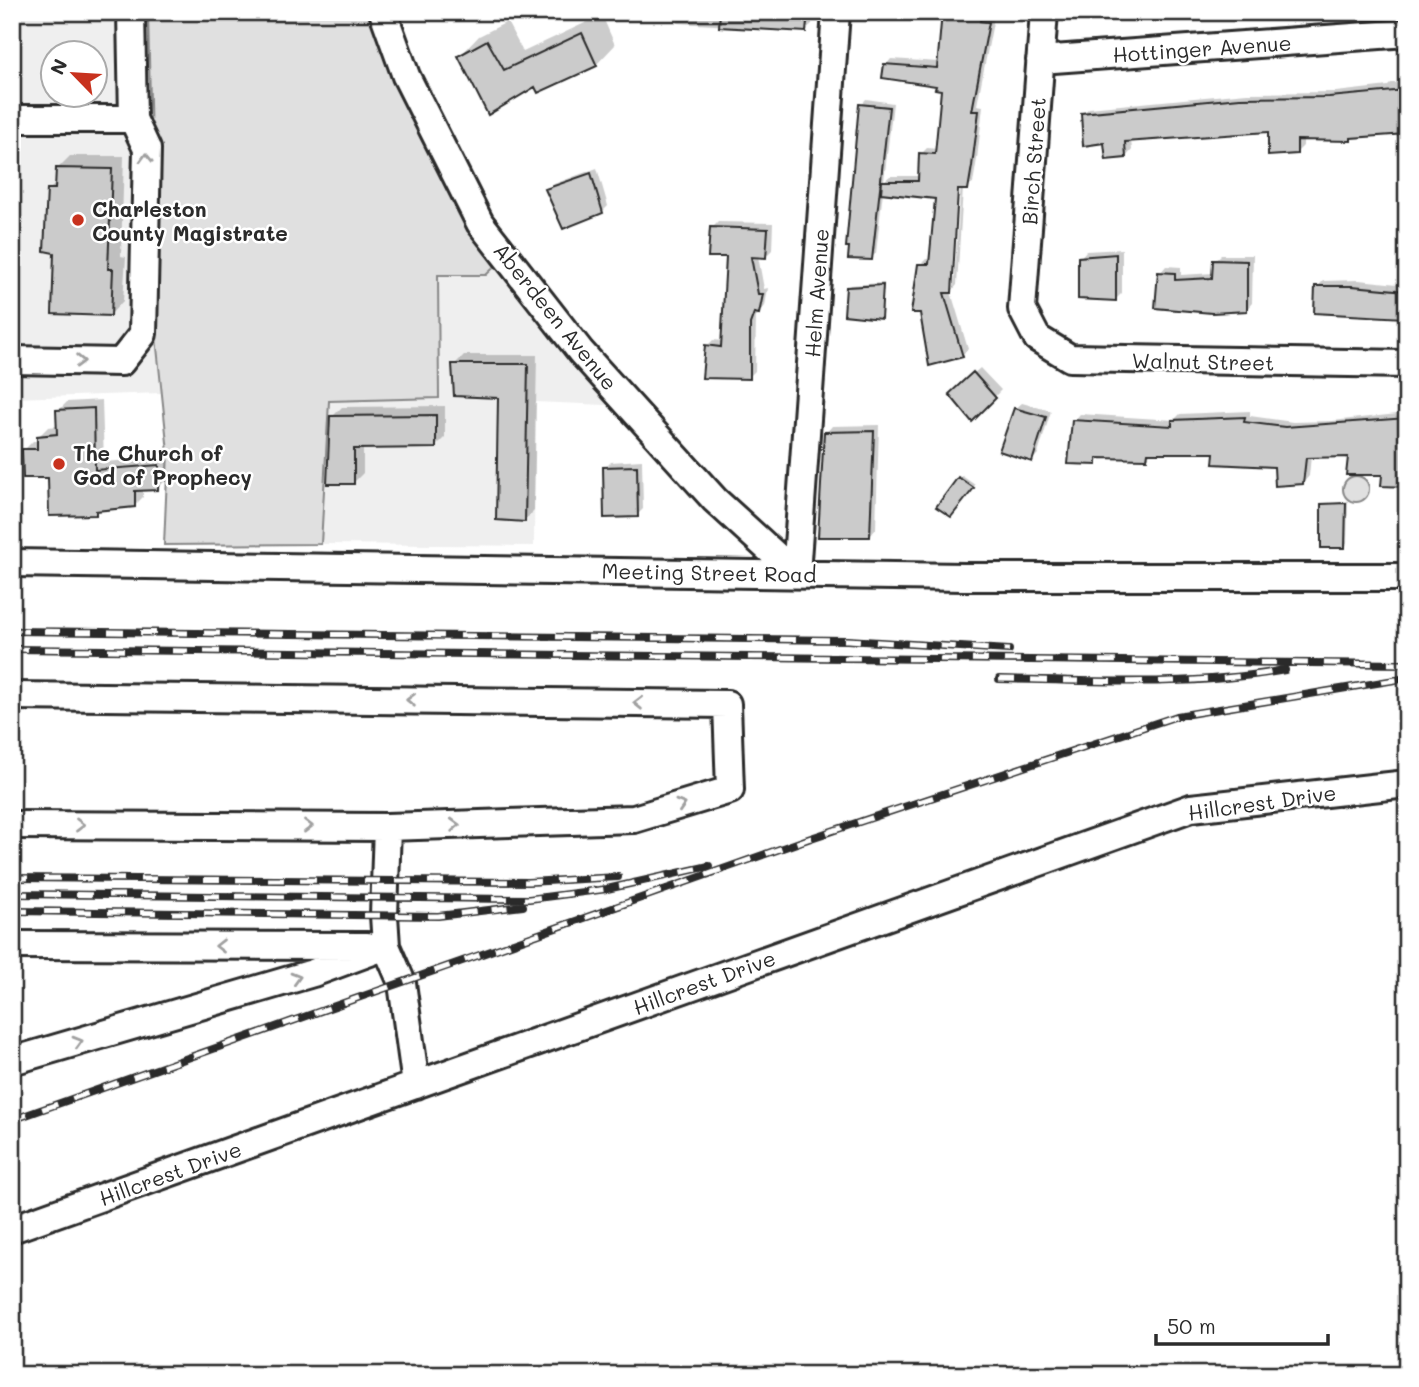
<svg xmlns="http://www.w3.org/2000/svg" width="1419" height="1387" font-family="Mali,sans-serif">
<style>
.built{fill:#efefef;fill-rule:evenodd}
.green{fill:#e0e0e0;stroke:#868686;stroke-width:2}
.shadow{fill:#0003;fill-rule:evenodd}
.building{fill:#cbcbcb;stroke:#2b2b2b;stroke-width:2}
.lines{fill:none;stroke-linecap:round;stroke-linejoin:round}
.minor-casing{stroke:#2b2b2b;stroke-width:32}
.minor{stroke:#fff;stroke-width:26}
.rail-casing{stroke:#2b2b2b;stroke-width:8}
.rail{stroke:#fff;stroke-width:5;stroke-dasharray:16;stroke-linecap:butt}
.oneway{stroke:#a0a0a0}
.poi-dot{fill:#c8321e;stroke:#fff;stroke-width:2.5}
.labels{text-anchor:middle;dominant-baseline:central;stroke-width:5;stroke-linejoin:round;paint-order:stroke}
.street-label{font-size:21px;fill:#2b2b2b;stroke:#fff}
.poi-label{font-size:21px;font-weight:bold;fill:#2b2b2b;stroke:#fff;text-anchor:start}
</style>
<rect width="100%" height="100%" fill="#fff"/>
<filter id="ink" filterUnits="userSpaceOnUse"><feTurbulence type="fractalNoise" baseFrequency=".0143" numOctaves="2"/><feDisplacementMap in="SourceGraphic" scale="14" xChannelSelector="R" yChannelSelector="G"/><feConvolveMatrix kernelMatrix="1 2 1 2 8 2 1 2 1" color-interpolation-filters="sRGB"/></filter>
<g filter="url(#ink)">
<!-- built -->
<path class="built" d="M19,12h123l20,381 -148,5zM52,52h42v42h-42z
M506,256l123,150 -94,-4 -1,144 -213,-2 8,-143 110,-3 -1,-124 48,1z"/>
<!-- green -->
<path class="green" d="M148,12h235l123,244 -20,19h-48l1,123 -110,3 -8,143 -157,1 4,-93 -13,-124z
M1343 489a13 13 0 1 1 26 0a13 13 0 1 1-26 0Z"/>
<!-- shadow -->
<path class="shadow" d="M680,12h133l-1,12 -7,6 -127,-7z
M943,12h42l-1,4 10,1 -17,88 6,1 -6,53 -4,24 -10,5 -6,97 -6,7 17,57 -6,6 -42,-90 6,-6h5l6,-61 -54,-7 -7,62 -5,5 -10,-153 5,-6 27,4 -9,78 6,-5h30l1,-22 6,-6 11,1 4,-61 -56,-23 5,-6 48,3zM957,181h4l-7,107h-3z
M602,15l13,30 -19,20 -60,20 -76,-29 19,-20 28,-14 16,30z
M1391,83h16v49l-54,4 -3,3 -47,-1v8l-6,6 -28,-22 -138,10 1,10 -6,7 -20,-16 -24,-27 7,-6 158,-15 89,-1 52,-6z
M70,156h54l-3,100 5,1 -3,44 -13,14 -55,-64 -6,-61 8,-8v-13z
M597,168l11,38 -6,6 -55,-22 7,-6z
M718,222l55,1 -1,27 -6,6h-8l6,33 4,-1 -3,18 -9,11 -1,54 -6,6 -42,-31 6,-6 10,1 5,-86 -16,-27z
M1122,249v44l-6,6 -36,-41 6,-7z
M1221,255h32l-1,48 -6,7 -34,1 -52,-38 6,-7 15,1v8l33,-2v-12z
M1359,280l48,5v28l-4,3 -86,-29 6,-6z
M884,283l-4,35 -32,-30 2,-3z
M464,355h73l-3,156 -10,10 -24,-125 -46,-31z
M980,368l21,22 -29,30 -15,-32z
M102,400l2,62 63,-5v22l-9,9 -15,1v8l-9,9 -34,3 -5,5 -45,-37 -26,-27 9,-9h6v-5l9,-9 11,-1 -1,-15 9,-9z
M1022,403l29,8 -13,43 -6,6 -17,-51z
M445,406v31l-10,10 -72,1v25l-10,10 -21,-66 10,-10z
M1250,411v5l43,6 39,-1 75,-8v71l-57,-29 -39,1 -2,20 -6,7 -27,-17 -60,-15h-63l-6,6h-44l-7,7 -22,-43 6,-7 94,6 6,-6z
M879,425l-3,104 -6,7 -44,-103 6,-7z
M642,460l1,49 -6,6 -32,-47 6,-6z
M962,476l13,9 -22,27 6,-34z
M1348,501l-1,43 -2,2 -22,-41z"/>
<!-- building -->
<path class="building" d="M720,12h88l-2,20 -87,-5z
M942,12h39l-1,9 9,1 -17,89h7l-7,55 -4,24h-10l-6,103h-8l19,64 -34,9 -9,-53h-9l7,-49h11l6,-65 -54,-6 1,-12h36l1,-28 16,1 6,-64 -6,-1 1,-3 -54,-8 2,-14 53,4z
M582,33l15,33 -59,27 -3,-6 -47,28 -30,-59 29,-16 17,30z
M1405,90l1,44 -55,4v3l-54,-1v14l-29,2v-24l-143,10 1,16 -20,2 -2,-17 -21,3 -2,-33 159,-15 89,-1z
M859,104l30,3 -17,153 -24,-1 1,-12h-3z
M56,168l56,1 -4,100h5l-2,47 -59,-2 2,-61 -10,-2 3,-62h8z
M591,173l12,40 -40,16 -18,-40z
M710,227l58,2 -2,29 -15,-1 7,37h5l-4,20 -5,-1 -4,11v55l-48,-1 3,-33 16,2 5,-90h-18z
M1116,254v47l-38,-2v-42z
M1213,260l34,1v50l-35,2 -57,-5 3,-36 17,1v7l37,-2z
M883,285l-2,34 -37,-4 2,-28z
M1315,286h37l54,5 -2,27 -90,-5z
M452,364h76l-3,158 -29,-2 2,-122 -44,-2z
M973,372l23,26 -24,24 -23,-28z
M94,408l1,62 64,-5 -1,25 -23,1v16l-39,4v4l-47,1 -1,-38h-25l-1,-29h15v-13l20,-2 -1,-24z
M1014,408l32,9 -14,45 -33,-11z
M436,415v33l-82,1v35h-27l3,-68z
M1245,417l-1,5 41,5 122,-9v69l-26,-1 1,-11h-36l2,-18 -42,1 -3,26 -28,2 -1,-19 -61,-3 1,-11h-66l-1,6 -50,-1v7l-29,-1 4,-44 100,6v-6z
M874,431l-4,106h-52l6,-105z
M637,466l1,51 -34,1 -1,-51z
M958,477l16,11 -23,29 -15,-10z
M1346,503l-1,45h-24v-44z"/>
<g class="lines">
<!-- minor casing -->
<g class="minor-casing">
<path id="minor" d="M383,12l23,64 74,147 101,129 134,148 81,74
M1044,12l-22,297 15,29 33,20 337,6
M1040,60l367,-27
M12,119h121l-2,-107
M12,360l109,2 22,-28 4,-185 -14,-30
M12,563l952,14h443
M796,574l40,-562
M12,696l715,8 3,86 -96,29 -247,8 -375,-2
M387,827l-3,88 2,31 16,37 14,102
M12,945l355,1
M12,1061l301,-88 73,-27
M12,1229l1179,-421 216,-24"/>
</g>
<!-- minor -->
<use href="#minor" class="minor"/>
<!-- rail casing -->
<g class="rail-casing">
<path id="rail" d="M12,631l835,9 162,10
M12,649l1395,15
M999,679c96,2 191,8 286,-9
M12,878l516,4 90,-5
M12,894l517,5 78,-10 102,-23
M12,911l426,5 85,-10
M12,1120l796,-281 369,-123 230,-38"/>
</g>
<!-- rail -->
<use href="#rail" class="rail"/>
</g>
<!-- one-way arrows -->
<defs><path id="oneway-chevron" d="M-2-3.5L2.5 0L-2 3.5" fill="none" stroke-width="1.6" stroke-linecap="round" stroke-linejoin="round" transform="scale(1.75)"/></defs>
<g class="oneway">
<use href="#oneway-chevron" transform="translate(146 158) rotate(-92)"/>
<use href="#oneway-chevron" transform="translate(80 361) rotate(1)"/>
<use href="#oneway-chevron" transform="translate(411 700) rotate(-179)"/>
<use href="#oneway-chevron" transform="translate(638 703) rotate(-179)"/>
<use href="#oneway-chevron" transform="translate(681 805) rotate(-17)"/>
<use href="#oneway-chevron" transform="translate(80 825)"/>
<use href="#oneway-chevron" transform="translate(455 825) rotate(-2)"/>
<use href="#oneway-chevron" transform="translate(308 826)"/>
<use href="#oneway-chevron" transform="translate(220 946) rotate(-180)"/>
<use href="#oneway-chevron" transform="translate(296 978) rotate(-16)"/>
<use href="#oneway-chevron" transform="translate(78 1042) rotate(-16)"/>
</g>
</g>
<!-- markers -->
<g class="poi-dot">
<circle cx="78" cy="220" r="7"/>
<circle cx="59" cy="464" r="7"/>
</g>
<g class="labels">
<!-- street labels -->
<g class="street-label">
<text transform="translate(1202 48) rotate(-4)">Hottinger Avenue</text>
<text transform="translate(1033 161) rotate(-86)">Birch Street</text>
<text transform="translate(816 293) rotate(-86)">Helm Avenue</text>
<text transform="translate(556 316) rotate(51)">Aberdeen Avenue</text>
<text transform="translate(1203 361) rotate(1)">Walnut Street</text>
<text transform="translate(709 572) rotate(1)">Meeting Street Road</text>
<text transform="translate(1262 802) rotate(-8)">Hillcrest Drive</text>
<text transform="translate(704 982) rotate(-20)">Hillcrest Drive</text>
<text transform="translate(170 1173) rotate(-20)">Hillcrest Drive</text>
</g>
<!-- poi labels -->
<g class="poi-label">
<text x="92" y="208">Charleston<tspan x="92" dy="24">County Magistrate</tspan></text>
<text x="73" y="452">The Church of<tspan x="73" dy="24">God of Prophecy</tspan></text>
</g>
</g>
<!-- margin -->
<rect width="1419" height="1387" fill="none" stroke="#fff" stroke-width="42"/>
<rect x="21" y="21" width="1377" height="1345" fill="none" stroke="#2b2b2b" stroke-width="2.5" filter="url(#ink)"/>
<!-- north arrow -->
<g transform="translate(74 74) rotate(295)"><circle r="33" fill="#ffffff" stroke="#aaaaaa" stroke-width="2"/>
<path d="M0-5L12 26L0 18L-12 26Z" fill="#c8321e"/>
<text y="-10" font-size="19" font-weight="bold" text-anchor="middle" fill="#2b2b2b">N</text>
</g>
<!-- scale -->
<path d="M1156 1334v10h172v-10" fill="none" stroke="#2b2b2b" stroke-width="3.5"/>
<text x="1167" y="1334" font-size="21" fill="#2b2b2b" stroke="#ffffff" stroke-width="5" paint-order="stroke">50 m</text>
</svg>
